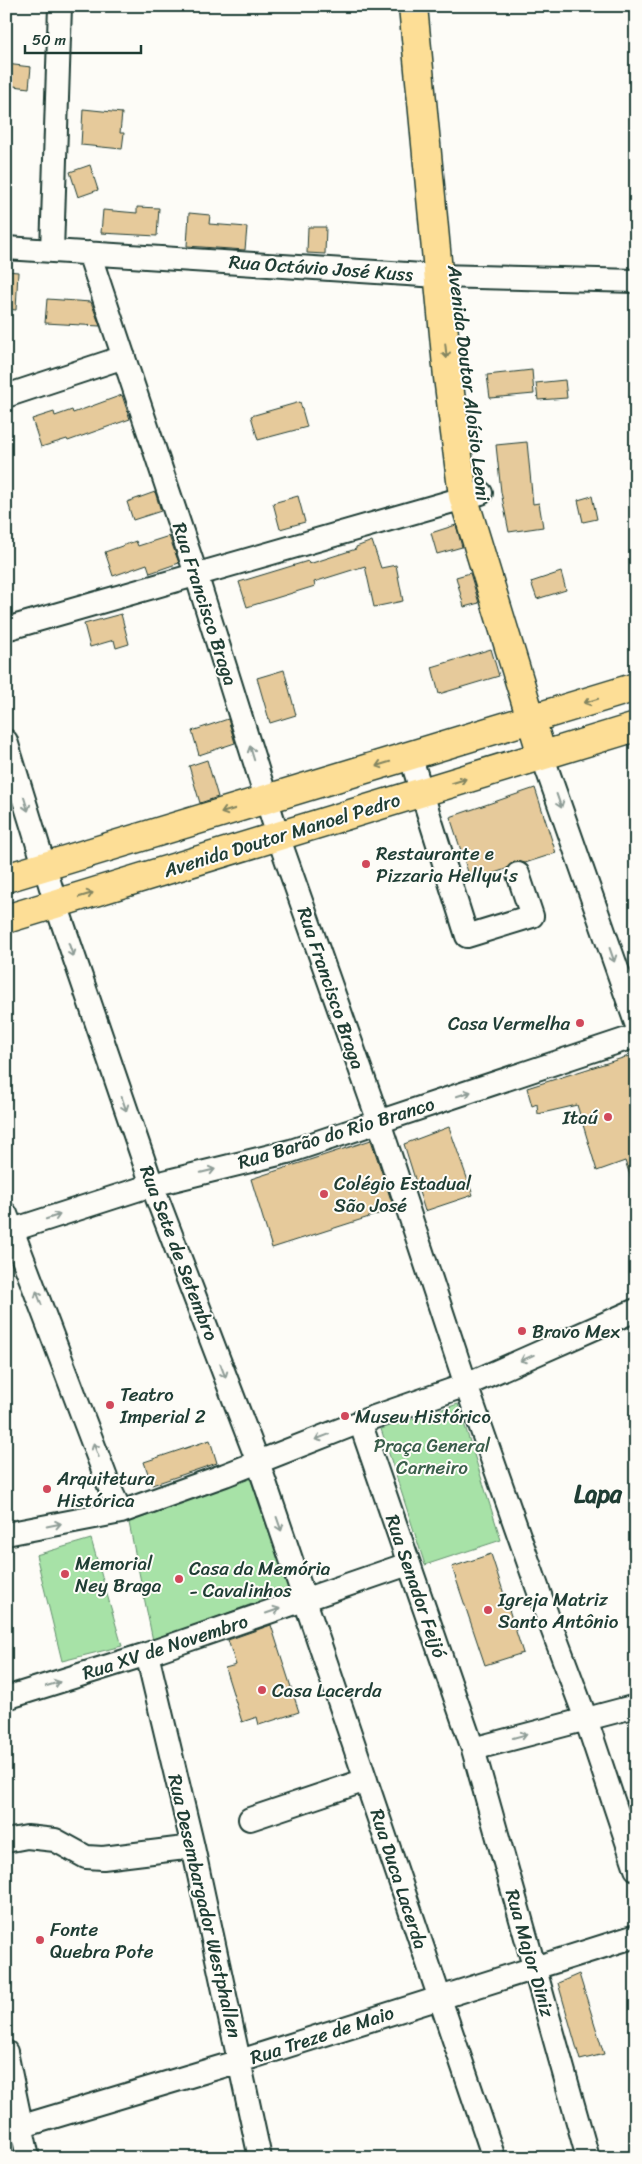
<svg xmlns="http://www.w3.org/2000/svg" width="642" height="2164" font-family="Sriracha,sans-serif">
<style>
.green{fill:#a7e2a7;stroke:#63906e}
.building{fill:#e6ca9b;stroke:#1f3d34}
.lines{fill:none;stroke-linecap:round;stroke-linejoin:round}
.minor-casing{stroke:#1f3d34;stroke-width:26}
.major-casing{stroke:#1f3d34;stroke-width:31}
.minor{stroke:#fdfcf7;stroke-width:22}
.major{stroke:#fdde96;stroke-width:28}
.oneway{stroke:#838560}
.oneway2{stroke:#8e9c96}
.poi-dot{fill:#d1495b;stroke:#fdfcf7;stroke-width:2}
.labels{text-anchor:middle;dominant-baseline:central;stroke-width:4;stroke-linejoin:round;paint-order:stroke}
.street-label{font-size:19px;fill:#1f3d34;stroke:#fdfcf7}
.poi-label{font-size:19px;fill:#1f3d34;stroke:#fdfcf7;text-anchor:start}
.park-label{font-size:19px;fill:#3a5e4b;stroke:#fdfcf7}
.district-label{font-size:24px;font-weight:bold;fill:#1f3d34;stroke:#fdfcf7}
</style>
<rect width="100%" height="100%" fill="#fdfcf7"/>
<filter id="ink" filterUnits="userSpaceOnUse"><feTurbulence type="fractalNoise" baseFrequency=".02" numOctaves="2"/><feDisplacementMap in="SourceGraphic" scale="10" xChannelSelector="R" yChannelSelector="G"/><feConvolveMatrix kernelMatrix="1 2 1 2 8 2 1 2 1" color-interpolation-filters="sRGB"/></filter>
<g filter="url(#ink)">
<!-- green -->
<path class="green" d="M458,1404l43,136 -76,25 -44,-136z
M250,1478l42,111 -139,52 -25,-123z
M91,1539l31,107 -60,15 -26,-106z"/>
<!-- building -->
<path class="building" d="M6,64l25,3 -2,21 -23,-3z
M83,109l39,4 -2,20h4l-2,16 -41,-4z
M90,165l8,25 -20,7 -8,-25z
M137,207l22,1 -2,28 -56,-3 2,-23 34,3z
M189,213l21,2 -1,9 38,3 -2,23 -58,-4z
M308,227h18l-1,27 -18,-1z
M6,271l12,1 -2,38 -10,-1z
M47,299l44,3 9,24 -55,-3z
M532,370l2,24 -44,4 -3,-23z
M565,380l2,18 -29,2 -2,-17z
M122,395l8,24 -62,22 -1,-2 -26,8 -9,-28 22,-7 1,4 17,-6 1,3z
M300,402l7,25 -49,13 -7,-24z
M527,442l6,62 6,-1 4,24 -34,5 -8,-40 -5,-47z
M155,492l6,19 -28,9 -6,-18z
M298,496l7,26 -25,7 -7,-26z
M592,496l5,23 -14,3 -5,-22z
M456,525l6,22 -25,7 -6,-21z
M169,536l10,27 -29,10 -3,-9 -34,12 -8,-24 31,-11 2,5z
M372,541l9,27 15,-3 7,36 -29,6 -9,-41 -51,16 1,4 -68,21 -8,-25 69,-21 1,3 47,-15v-2z
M561,572l5,18 -29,9 -6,-17z
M470,573l9,30 -15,4 -8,-30z
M121,614l8,30 -13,4 -2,-8 -24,7 -6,-23z
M491,649l8,27 -60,18 -7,-27z
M284,670l12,45 -26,8 -13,-45z
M228,719l7,24 -36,12 -7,-24z
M207,760l11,37 -18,6 -11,-37z
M535,788l21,65 -31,10 -11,-2 -8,8 -35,12 -21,-64z
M629,1056l7,22v108h-2l-9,-25 -28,10 -20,-66 -39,9 -1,-10 -5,2 -5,-18z
M449,1127l24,68 -48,16 -21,-67z
M371,1140l23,69 -122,39 -21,-69z
M210,1440l7,23 -65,22 -8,-23z
M491,1554l32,99 -38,12 -33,-98z
M271,1625l28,87 -40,13 -2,-8 -15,5 -17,-54 11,-3 -8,-25z
M579,1974l25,80 -24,6 -22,-77z"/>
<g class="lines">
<!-- minor casing -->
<g class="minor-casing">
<path id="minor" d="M6,248l432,28 198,5
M52,251l8,-245
M89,253l107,321 82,262 101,286 87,263 81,230 39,104 50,150
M6,396l118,-39
M6,629l475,-136
M6,741l50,163 96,281 106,277 236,696
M410,755l57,181 65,-20 -14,-42
M542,755l94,268
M6,1214l105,277 10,21
M6,1232l146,-47 139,-34 345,-115
M360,1422l113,327 115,409
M6,1534l115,-22 104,-37 135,-53 106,-37 170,-75
M147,1654l46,193 67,311
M6,1698l141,-44 261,-90
M473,1749l163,-43
M250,1819l116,-39
M6,1841l21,-4 28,3 31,17 17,1 90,-11
M6,2052l22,106
M6,2131l234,-70 396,-125"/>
</g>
<!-- major casing -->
<g class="major-casing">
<path id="major" d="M413,6l35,371 15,119 79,259
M6,878l630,-191
M6,919l630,-192"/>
</g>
<!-- minor -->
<use href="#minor" class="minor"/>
<!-- major -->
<use href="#major" class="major"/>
</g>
<!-- one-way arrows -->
<defs><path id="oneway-shaft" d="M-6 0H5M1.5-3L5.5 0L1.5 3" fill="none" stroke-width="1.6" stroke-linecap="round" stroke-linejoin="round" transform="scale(1.25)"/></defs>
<g class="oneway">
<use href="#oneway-shaft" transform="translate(446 351) rotate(84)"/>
<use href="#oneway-shaft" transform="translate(591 701) rotate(163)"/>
<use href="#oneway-shaft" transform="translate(383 764) rotate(163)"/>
<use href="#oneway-shaft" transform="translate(459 781) rotate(-17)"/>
<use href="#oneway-shaft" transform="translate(228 811) rotate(163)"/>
<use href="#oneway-shaft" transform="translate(86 895) rotate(-17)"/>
</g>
<g class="oneway2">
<use href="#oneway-shaft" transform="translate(252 753) rotate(-107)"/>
<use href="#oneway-shaft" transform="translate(559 801) rotate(71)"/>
<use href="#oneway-shaft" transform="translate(26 804) rotate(73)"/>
<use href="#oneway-shaft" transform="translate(71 950) rotate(71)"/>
<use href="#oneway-shaft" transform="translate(612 955) rotate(71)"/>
<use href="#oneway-shaft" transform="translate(464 1094) rotate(-18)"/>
<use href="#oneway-shaft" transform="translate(124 1104) rotate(71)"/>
<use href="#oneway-shaft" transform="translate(208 1171) rotate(-14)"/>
<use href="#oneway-shaft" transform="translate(53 1217) rotate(-18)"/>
<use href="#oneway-shaft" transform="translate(39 1298) rotate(-111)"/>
<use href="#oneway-shaft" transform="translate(527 1358) rotate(156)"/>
<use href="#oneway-shaft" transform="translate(223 1371) rotate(69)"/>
<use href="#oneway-shaft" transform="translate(322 1437) rotate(159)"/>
<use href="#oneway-shaft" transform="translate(96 1450) rotate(-111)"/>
<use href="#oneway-shaft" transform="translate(279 1524) rotate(71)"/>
<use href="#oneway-shaft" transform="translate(54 1525) rotate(-11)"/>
<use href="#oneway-shaft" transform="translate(273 1611) rotate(-19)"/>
<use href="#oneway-shaft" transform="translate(53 1684) rotate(-17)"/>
<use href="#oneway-shaft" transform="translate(520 1736) rotate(-15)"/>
</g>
</g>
<!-- markers -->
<g class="poi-dot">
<circle cx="366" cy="864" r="5"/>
<circle cx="580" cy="1023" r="5"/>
<circle cx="608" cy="1117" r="5"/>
<circle cx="324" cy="1194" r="5"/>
<circle cx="522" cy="1331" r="5"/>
<circle cx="110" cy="1405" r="5"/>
<circle cx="345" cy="1416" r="5"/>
<circle cx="47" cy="1489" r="5"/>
<circle cx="65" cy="1574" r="5"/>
<circle cx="179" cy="1579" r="5"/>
<circle cx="488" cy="1610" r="5"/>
<circle cx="262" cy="1690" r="5"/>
<circle cx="40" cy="1940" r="5"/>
</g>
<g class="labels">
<!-- street labels -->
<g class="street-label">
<text transform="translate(321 268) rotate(4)">Rua Octávio José Kuss</text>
<text transform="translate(469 383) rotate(83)">Avenida Doutor Aloísio Leoni</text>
<text transform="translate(205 604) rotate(72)">Rua Francisco Braga</text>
<text transform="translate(282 835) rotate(-17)">Avenida Doutor Manoel Pedro</text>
<text transform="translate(331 988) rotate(71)">Rua Francisco Braga</text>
<text transform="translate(336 1133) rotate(-17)">Rua Barão do Rio Branco</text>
<text transform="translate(179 1253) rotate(69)">Rua Sete de Setembro</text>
<text transform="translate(416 1586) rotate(71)">Rua Senador Feijó</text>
<text transform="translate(165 1647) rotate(-18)">Rua XV de Novembro</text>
<text transform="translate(399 1879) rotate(72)">Rua Duca Lacerda</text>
<text transform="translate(205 1906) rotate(77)">Rua Desembargador Westphallen</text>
<text transform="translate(530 1953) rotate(74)">Rua Major Diniz</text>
<text transform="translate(322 2035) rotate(-18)">Rua Treze de Maio</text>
</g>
<!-- poi labels -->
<g class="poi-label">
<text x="376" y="853">Restaurante e<tspan x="376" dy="22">Pizzaria Hellyu's</tspan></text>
<text x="570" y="1023" text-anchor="end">Casa Vermelha</text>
<text x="598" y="1117" text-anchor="end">Itaú</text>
<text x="334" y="1183">Colégio Estadual<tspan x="334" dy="22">São José</tspan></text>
<text x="532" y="1331">Bravo Mex</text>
<text x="120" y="1394">Teatro<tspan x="120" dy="22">Imperial 2</tspan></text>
<text x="355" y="1416">Museu Histórico</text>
<text x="57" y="1478">Arquitetura<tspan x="57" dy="22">Histórica</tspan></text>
<text x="75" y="1563">Memorial<tspan x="75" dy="22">Ney Braga</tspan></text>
<text x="189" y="1568">Casa da Memória<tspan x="189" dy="22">- Cavalinhos</tspan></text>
<text x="498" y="1599">Igreja Matriz<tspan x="498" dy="22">Santo Antônio</tspan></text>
<text x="272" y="1690">Casa Lacerda</text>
<text x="50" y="1929">Fonte<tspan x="50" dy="22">Quebra Pote</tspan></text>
</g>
<!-- park labels -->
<g class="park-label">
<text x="432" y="1445">Praça General<tspan x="432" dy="22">Carneiro</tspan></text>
</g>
<!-- district labels -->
<g class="district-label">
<text x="598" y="1494">Lapa</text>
</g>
</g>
<!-- margin -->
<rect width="642" height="2164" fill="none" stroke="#fdfcf7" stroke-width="25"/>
<rect x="12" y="12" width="617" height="2139" fill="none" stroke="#1f3d34" stroke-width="2" filter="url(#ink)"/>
<!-- scale -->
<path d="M25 45v8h116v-8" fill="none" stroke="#1f3d34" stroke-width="2.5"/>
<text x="32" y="45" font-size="15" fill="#1f3d34" stroke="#fdfcf7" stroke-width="4" paint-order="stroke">50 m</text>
</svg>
